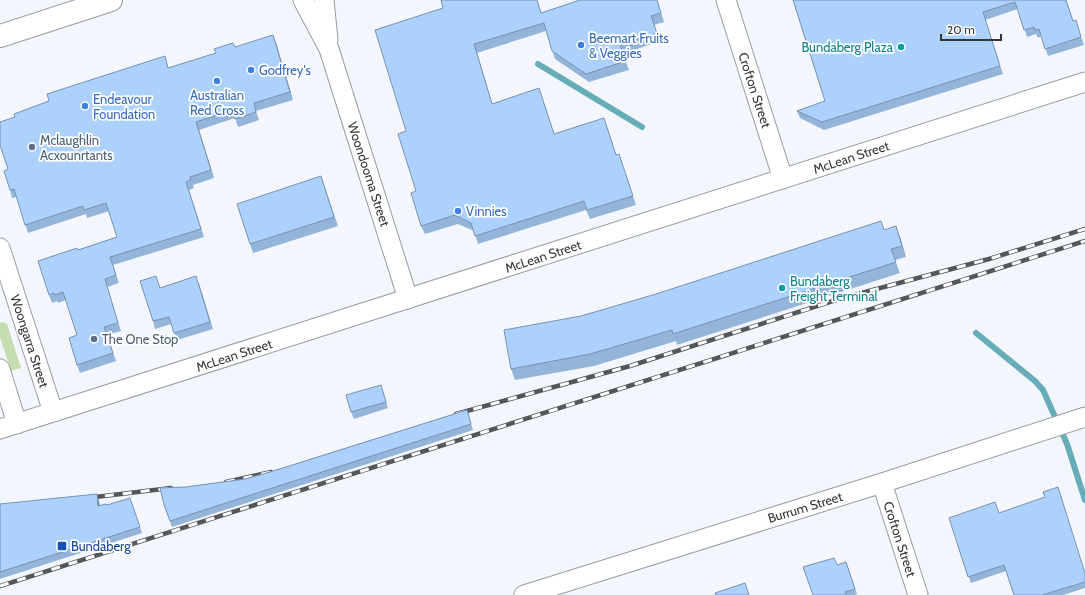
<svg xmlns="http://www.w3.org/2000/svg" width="1085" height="595" font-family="Cabin,sans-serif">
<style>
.green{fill:#c4ddb1}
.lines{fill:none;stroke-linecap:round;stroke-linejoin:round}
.stream{stroke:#66acb9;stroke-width:6}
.street-casing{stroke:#979ca1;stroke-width:21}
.secondary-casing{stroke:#979ca1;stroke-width:24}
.street{stroke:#fff;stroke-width:19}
.secondary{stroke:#fff;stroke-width:22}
.rail-casing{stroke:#545659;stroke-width:4.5}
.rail{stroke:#fff;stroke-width:3;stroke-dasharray:9;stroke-linecap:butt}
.wall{fill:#95b4da}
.shaded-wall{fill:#7992b1}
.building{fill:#add1fd;stroke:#7992b1}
.shop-dot{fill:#3f7fe0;stroke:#fff;stroke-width:1.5}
.culture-dot{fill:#0f9aa8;stroke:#fff;stroke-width:1.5}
.service-dot{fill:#5c6f8a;stroke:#fff;stroke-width:1.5}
.transit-dot{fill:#1a4fb4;stroke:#fff;stroke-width:1.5}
.labels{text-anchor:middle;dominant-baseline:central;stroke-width:3.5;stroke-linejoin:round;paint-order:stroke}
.shop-label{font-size:13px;fill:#366cbe;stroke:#fff;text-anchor:start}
.culture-label{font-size:13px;fill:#0d838f;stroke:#fff;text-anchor:end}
.street-label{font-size:13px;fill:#343537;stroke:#fff}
.service-label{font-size:13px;fill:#4e5e75;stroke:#fff;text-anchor:start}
.transit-label{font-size:13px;fill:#164399;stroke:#fff;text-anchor:start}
</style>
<rect width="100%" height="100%" fill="#f3f7fd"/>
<!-- green -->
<path class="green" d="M3,322l4,2 1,3 13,41 -10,3 -11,-34v-14z"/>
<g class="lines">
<!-- stream -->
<path class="stream" d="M538,64l104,63
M976,333l59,48 8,9 24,54 18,56"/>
<!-- street casing -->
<g class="street-casing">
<path id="street" d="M303,0l26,49 79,250
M324,0l4,40
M726,0l57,179
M0,248l53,164
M0,369l17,55
M0,429l1085,-347
M882,483l36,112
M524,595l358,-112 203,-66"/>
</g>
<!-- secondary casing -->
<g class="secondary-casing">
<path id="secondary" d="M0,36l111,-36"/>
</g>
<!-- street -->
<use href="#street" class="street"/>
<!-- secondary -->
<use href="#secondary" class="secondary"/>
<!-- rail casing -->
<g class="rail-casing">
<path id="rail" d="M456,414l174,-48 209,-67 150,-40 96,-30
M226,482l45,-10
M87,498l84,-10
M0,586l1085,-345"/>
</g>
<!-- rail -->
<use href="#rail" class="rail"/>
</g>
<!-- wall -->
<path class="wall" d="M441,0h96l4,13 39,-13h77l7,22 -10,3 6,16 -37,13 6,16 -40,12 -34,-23 -9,-28 -69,22 15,51 47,-16 15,46 53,-7 9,28 3,-1 17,51 -46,14 -4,-9 -108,34 -4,-13 -16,-7 -33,10 -4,-8 -5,-35 -10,-60 37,-123z
M793,0h273l7,21 5,7 6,17 -36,11 -7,-20 -3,2 -2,-4 -9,3 -9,-28 -33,11 18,54 -179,56 -24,-12 -3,-7 28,-10z
M276,43l17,57 -37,11 3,9 -21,7 -3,-9 -36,12 15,48 -21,7 1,3 -5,2 15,47 -91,28 6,18 -12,4 14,44 -14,4 9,26 -36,12 -3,-8v-30l-11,-35 -8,3 -1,-2 -5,2 -3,-8 29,-45 39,-13 -8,-26 -22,7 -1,-4 -58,19 -11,-36 -5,1 -2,-8 -2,-21 7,-52 220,-70z
M321,176l17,50 -85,27 -3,-9z
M884,230l16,7 6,20 -11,3 5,13 -223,72 -1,-4 -82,25 -79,14 -4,-11 70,-53z
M199,283l14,46 -36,11 -6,-16 -16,5 -2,-8 7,-33z
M383,391l5,17 -34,11 -3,-7z
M467,410l6,20 -301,97 -8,-22 22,-18 59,-8 25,-7z
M130,498l12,35 -142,46v-75l99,-3 1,5 7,-1z
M999,513l86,59v16l-22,7h-49l-8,-24 -35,12 -22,-65z
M846,562l11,32 -2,1h-42l24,-30z"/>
<!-- shaded-wall -->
<path class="shaded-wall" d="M273,35l3,8 17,57 -3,-8z
M474,44l3,9 18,60 -3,-9z
M196,122l3,8 15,48 -3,-8z
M896,226l4,11 6,20 -4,-11z
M97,494l2,7 1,12 -2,-7z"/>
<!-- building -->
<path class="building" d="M441,0h96l4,13 39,-13h77l4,13 -10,3 6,17 -37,12 6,16 -40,13 -34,-23 -8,-28 -70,21 18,60 47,-16 15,46 50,-16 12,37 3,-1 14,42 -46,14 -3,-9 -109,35 -4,-13 -16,-8 -34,11 -10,-33 5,-2 -18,-57 8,-3 -31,-101 68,-22z
M793,0h273l7,21 3,-1 5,17 -36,12 -6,-20 -4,1 -1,-3 -10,3 -9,-28 -32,10 17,54 -178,56 -25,-11 28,-10z
M273,35l17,57 -36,11 2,9 -21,7 -3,-9 -36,12 15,48 -21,7 1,3 -5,2 15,47 -91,28 6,18 -11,4 13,44 -14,4 9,26 -36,12 -8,-27 8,-3 -14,-43 -8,3 -1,-2 -5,2 -11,-34 39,-13 1,2 39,-13 -11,-34 -22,7 -1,-4 -58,19 -11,-36 -4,1 -6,-19 4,-2 -8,-24v-23l15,-5 -1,-3 35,-13 -2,-7 118,-38 3,12 48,-15 -2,-4 19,-6 2,4z
M321,176l13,41 -84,27 -13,-40z
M881,221l3,9 12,-4 6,20 -11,3 5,13 -223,72 -1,-4 -82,24 -79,15 -7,-39 77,-14 75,-22z
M156,276l4,12 36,-12 14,46 -36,11 -5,-16 -16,4 -13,-40z
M381,385l5,17 -35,10 -5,-17z
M467,410l4,14 -301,97 -6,-16 -4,-17 26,-1 59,-8 25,-7z
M1058,487l27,86v9l-43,13h-28l-10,-30 -36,12 -19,-59 46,-16 4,11 46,-16 -2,-5z
M97,494l1,12 8,-2 1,1 23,-7 10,29 -140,45v-68z
M834,558l3,7 9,-3 9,27 -10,3 2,3h-34l-10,-28z
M745,583l4,12h-33l-1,-2z"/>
<!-- markers -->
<g class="shop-dot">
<circle cx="581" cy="45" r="4"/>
<circle cx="251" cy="70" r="4"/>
<circle cx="217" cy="81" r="4"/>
<circle cx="85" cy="106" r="4"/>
<circle cx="458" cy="211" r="4"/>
</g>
<g class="culture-dot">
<circle cx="901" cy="47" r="4"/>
<circle cx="782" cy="288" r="4"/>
</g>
<g class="service-dot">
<circle cx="32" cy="147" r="4"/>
<circle cx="94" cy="339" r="4"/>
</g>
<rect class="transit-dot" x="57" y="541" width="10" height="10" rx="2"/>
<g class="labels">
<!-- shop labels -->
<g class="shop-label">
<text x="589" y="38">Beemart Fruits<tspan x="589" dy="15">&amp; Veggies</tspan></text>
<text x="259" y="70">Godfrey's</text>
<text x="217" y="95" text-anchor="middle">Australian<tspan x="217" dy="15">Red Cross</tspan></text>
<text x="93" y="99">Endeavour<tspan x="93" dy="15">Foundation</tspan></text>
<text x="466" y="211">Vinnies</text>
</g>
<!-- culture labels -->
<g class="culture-label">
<text x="893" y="47">Bundaberg Plaza</text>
<text x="790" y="281" text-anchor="start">Bundaberg<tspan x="790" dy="15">Freight Terminal</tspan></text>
</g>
<!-- street labels -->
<g class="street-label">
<text transform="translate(755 90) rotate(72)">Crofton Street</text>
<text transform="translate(851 157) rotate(-18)">McLean Street</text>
<text transform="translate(369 174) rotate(72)">Woondooma Street</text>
<text transform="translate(543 256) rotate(-18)">McLean Street</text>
<text transform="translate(30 341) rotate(72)">Woongarra Street</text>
<text transform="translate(234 355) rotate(-18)">McLean Street</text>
<text transform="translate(805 507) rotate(-17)">Burrum Street</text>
<text transform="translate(900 539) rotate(72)">Crofton Street</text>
</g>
<!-- service labels -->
<g class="service-label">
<text x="40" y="140">Mclaughlin<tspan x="40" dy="15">Acxounrtants</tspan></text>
<text x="102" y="339">The One Stop</text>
</g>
<!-- transit labels -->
<g class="transit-label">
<text x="71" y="546">Bundaberg</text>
</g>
</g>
<!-- scale -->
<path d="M941 34v6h60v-6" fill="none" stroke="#343537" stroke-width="2"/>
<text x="947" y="34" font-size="12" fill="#343537" stroke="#ffffff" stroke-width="3" paint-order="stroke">20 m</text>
</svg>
